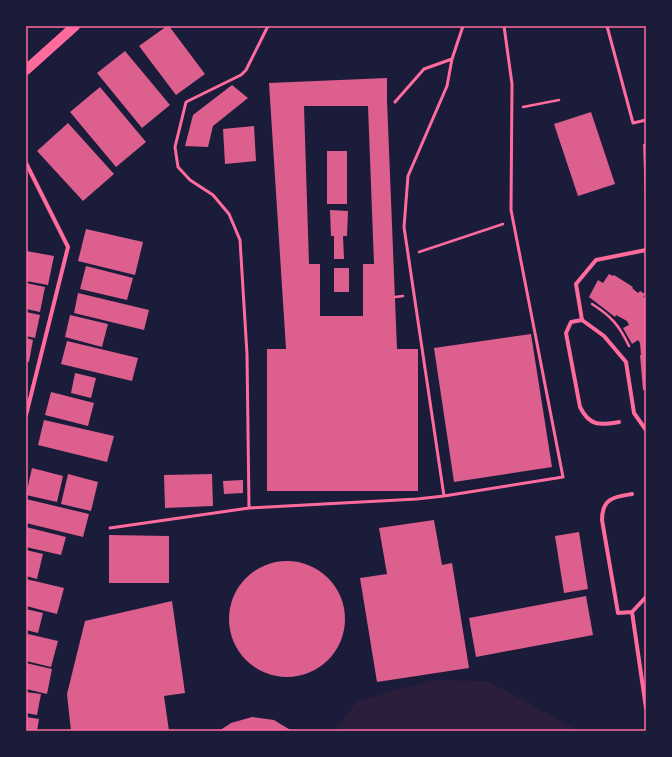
<svg xmlns="http://www.w3.org/2000/svg" width="672" height="757" font-family="Montserrat,sans-serif">
<style>
.green{fill:#2a1e3b}
.building{fill:#dd5f8e;fill-rule:evenodd}
.lines{fill:none;stroke-linecap:round;stroke-linejoin:round}
.path{stroke:#ff6b9d;stroke-width:2.5}
.service{stroke:#ff6b9d;stroke-width:3}
.minor{stroke:#ff6b9d;stroke-width:4}
.primary{stroke:#ff6b9d;stroke-width:10}
.neatline{fill:none;stroke:#ff6b9d;stroke-width:1.5}
</style>
<rect width="100%" height="100%" fill="#1b1b3a"/>
<!-- green -->
<path class="green" d="M430,680l58,1 91,50h-243l20,-29z"/>
<!-- building -->
<path class="building" d="M167,26h2l36,48 -29,21 -37,-49z
M125,51l45,54 -28,23 -45,-55z
M387,78v22l10,249h21v142h-151v-142h19l-17,-266zM304,106h64l6,158h-11v52h-43v-52h-11z
M232,85l16,13 -35,28 -5,21 -23,-1 8,-31z
M100,87l46,55 -30,25 -46,-55z
M591,112l24,72 -37,12 -24,-72z
M68,123l46,51 -31,27 -46,-50z
M254,126l2,35 -31,3 -2,-35z
M643,144h3v56h-1z
M327,151h20v53h-20z
M330,210l18,1 -1,25h-4l1,23h-10v-23h-3z
M86,229l57,13 -8,33 -57,-14z
M26,251l28,5 -6,29 -22,-4z
M86,266l47,12 -6,22 -47,-11z
M334,268h15v24h-15z
M609,274l4,2 1,-1 19,12 -1,1 6,5 2,-2 5,3 -2,3 3,1v92h-3l-3,-35h1l-1,-12 -2,-3 -6,4 -9,-16 6,-3 -2,-4 -11,-6 -1,2 -26,-20 9,-17 5,3z
M26,283l19,4 -5,25 -14,-3z
M78,293l71,17 -5,20 -70,-17z
M26,312l14,3 -5,23 -9,-2z
M70,315l38,9 -6,23 -37,-10z
M531,334l21,133 -98,15 -20,-134z
M26,338l7,2 -4,22 -3,-1z
M67,341l71,17 -6,23 -71,-17z
M75,373l21,5 -5,20 -20,-5z
M51,392l43,11 -6,23 -43,-11z
M44,420l70,16 -7,26 -69,-17z
M32,468l31,8 -6,26 -31,-7z
M68,474l30,8 -7,29 -30,-7z
M212,474l1,32 -48,2 -1,-33z
M243,480v13l-19,1 -1,-13z
M26,499l63,15 -6,23 -57,-14z
M434,520l8,45 10,-2 17,105 -92,14 -17,-104 27,-4 -8,-46z
M26,527l40,10 -5,18 -35,-8z
M579,532l9,57 -24,4 -9,-57z
M109,535l60,1v47h-60z
M26,550l17,4 -6,25 -11,-3z
M229 619a58 58 0 1 1 116 0a58 58 0 1 1-116 0Z
M26,579l38,9 -7,26 -31,-8z
M586,596l7,39 -117,22 -7,-39z
M172,601l13,92 -21,3 5,35h-98l-4,-37 18,-73z
M26,609l17,4 -5,20 -12,-3z
M28,634l30,7 -7,26 -25,-6v-19z
M26,663l26,6 -5,25 -21,-5z
M26,692l15,2 -4,21 -11,-2z
M26,717l13,2 -2,12h-11z
M252,717l22,3 18,11h-73l12,-8z"/>
<g class="lines">
<!-- path -->
<path class="path" d="M523,107l36,-7
M419,252l84,-28
M395,297l8,-1
M592,304c19,12 27,21 37,42"/>
<!-- service -->
<path class="service" d="M268,26l-22,44 -5,5 -55,27 -11,45 3,20 12,13 23,15 16,19 11,26 7,114 2,154 168,-9 27,-3
M463,26l-11,33 -5,27 -39,90 -4,51 40,269 119,-19 -52,-267 1,-126 -8,-58
M607,26l26,97 13,-3
M395,102l29,-33 28,-10
M110,528l139,-20"/>
<!-- minor -->
<path class="minor" d="M26,163l42,84 -42,168
M646,250l-50,10 -20,24 6,36 22,16 22,26 8,51 12,17
M582,320l-11,2 -5,11 14,74c10,20 20,18 39,15
M646,597l-14,15 14,96
M632,612l-14,1 -16,-93c0,-22 12,-23 30,-26"/>
<!-- primary -->
<path class="primary" d="M26,70l49,-44"/>
</g>
<!-- border -->
<rect width="672" height="757" fill="none" stroke="#1b1b3a" stroke-width="54"/>
<rect x="27" y="27" width="618" height="703" class="neatline"/>
</svg>
